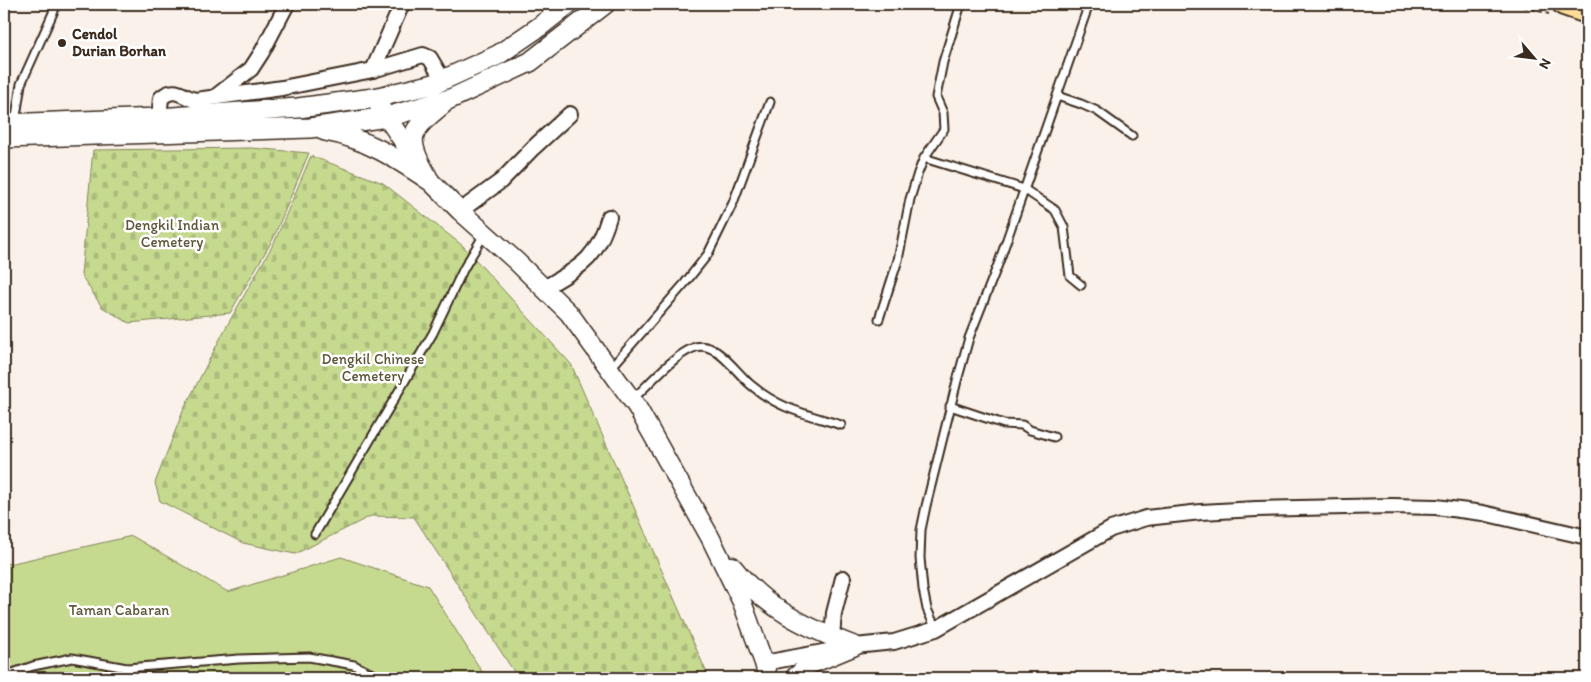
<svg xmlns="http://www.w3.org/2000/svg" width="1591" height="682" font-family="Itim,sans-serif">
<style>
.cemetery{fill:url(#cemetery-stones);stroke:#808256}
.park{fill:#c6da8f;stroke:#808256}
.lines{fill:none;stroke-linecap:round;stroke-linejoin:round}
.service-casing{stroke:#3b2a1e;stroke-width:11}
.minor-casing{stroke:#3b2a1e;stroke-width:18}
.tertiary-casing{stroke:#3b2a1e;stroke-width:21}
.secondary-casing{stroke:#3b2a1e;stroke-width:22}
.trunk-casing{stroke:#3b2a1e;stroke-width:26}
.path{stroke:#3b2a1e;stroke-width:2;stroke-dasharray:4 4;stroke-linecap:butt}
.service{stroke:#fff;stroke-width:7}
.minor{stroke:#fff;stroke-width:14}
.tertiary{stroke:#fff;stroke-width:18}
.secondary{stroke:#fff;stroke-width:19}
.trunk{stroke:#ffdd96;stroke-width:22}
.poi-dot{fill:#3b2a1e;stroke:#fff;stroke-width:2}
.labels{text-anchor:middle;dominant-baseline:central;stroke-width:5;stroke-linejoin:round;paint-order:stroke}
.poi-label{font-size:15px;font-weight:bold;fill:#3b2a1e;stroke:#fff;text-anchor:start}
.park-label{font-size:15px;fill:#5e563a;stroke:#fff}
</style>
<defs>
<pattern id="cemetery-stones" width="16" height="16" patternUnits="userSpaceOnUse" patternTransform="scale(1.25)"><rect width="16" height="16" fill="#c6da8f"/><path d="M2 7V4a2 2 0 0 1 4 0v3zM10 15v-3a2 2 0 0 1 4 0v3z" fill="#abbb7b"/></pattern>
</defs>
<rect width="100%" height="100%" fill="#faf2ea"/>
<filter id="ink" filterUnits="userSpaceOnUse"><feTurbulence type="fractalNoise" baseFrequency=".02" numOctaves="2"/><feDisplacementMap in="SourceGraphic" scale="10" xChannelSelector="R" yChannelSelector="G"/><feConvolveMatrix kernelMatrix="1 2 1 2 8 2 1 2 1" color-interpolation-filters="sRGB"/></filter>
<g filter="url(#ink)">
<!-- cemetery -->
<path class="cemetery" d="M251,148l58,5 -36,86 -43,74 -101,10 -27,-16 -21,-32 12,-125z
M311,156l72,27 80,63 108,118 138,314h-191l-104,-161 -43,-1 -76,38 -52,-11 -83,-42 -5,-18 28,-72 41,-80 51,-90z"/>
<!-- park -->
<path class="park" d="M132,536l96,56 113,-35 87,29 58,92h-482v-114l9,-1z"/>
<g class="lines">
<!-- service casing -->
<g class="service-casing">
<path id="service" d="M1057,96l24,8 16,7 35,25
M15,123l6,-39 36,-80
M924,158l100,31 31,21 9,17 6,49 11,9
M879,319l19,-59 12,-61 8,-26 6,-15 20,-29 -1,-16 -7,-16 7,-35 18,-58
M610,369l75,-86 23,-29 25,-51 37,-101
M632,400c16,-15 41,-44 61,-52 22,-10 43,25 58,37 28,24 55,29 90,40
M950,406l54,18 18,1 8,5 24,7
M315,534l118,-201 31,-65 21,-35
M936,629l-9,-20 -4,-20 -3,-31 1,-28 5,-24 31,-125 12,-43 30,-76 90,-258
M127,668l10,10
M4,676l29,-10 39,-8 55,10 112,-9 70,-2 45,8 26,13"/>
</g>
<!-- minor casing -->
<g class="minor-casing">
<path id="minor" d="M373,70l29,-66
M215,97l36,-28 11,-17 25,-48
M159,118l2,-20c15,-13 22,0 35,2l86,-12 91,-18 50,-15 7,3 13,22
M460,211l41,-30 32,-33 37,-34
M544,288c37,-22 52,-27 65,-71
M832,637l2,-24 9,-35
M764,663l91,-17 39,-4 42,-13 175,-100 35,-11 55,-6 55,-3 136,-3 44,1 47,6 104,24"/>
</g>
<!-- tertiary casing -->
<g class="tertiary-casing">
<path id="tertiary" d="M374,98l55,82 31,31 56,50 53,52 68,94 73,130 32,65 22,61 4,15
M732,566c34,43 73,61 123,80
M794,678l15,-13 46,-19"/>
</g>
<!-- secondary casing -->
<g class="secondary-casing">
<path id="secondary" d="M4,124l155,-6 139,-10 76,-10 60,-14 64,-29 41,-28 29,-23
M325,131c40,7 71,27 104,49
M4,138l306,-10 77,-11 63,-18 80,-37 75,-58
M427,176c-23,-39 -17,-45 16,-72"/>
</g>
<!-- trunk casing -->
<g class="trunk-casing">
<path id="trunk" d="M1564,4l23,8"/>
</g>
<!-- path -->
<path class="path" d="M1516,4l33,10"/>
<!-- service -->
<use href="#service" class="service"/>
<!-- minor -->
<use href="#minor" class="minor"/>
<!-- tertiary -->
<use href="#tertiary" class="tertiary"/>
<!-- secondary -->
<use href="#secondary" class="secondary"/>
<!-- trunk -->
<use href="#trunk" class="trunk"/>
</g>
</g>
<!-- markers -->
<circle class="poi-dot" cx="62" cy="43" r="5"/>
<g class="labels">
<!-- poi labels -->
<g class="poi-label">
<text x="72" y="34">Cendol<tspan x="72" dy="17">Durian Borhan</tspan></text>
</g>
<!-- park labels -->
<g class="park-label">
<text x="172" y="225">Dengkil Indian<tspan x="172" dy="17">Cemetery</tspan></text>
<text x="373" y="359">Dengkil Chinese<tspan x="373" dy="17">Cemetery</tspan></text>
<text x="119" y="610">Taman Cabaran</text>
</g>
</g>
<!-- margin -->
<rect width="1591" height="682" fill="none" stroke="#fff" stroke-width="20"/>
<rect x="10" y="10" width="1571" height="662" fill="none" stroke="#3b2a1e" stroke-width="2" filter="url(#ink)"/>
<!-- north arrow -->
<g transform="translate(1534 58) rotate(118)" stroke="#ffffff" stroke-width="4" paint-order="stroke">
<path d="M0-4L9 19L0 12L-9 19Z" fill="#3b2a1e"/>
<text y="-8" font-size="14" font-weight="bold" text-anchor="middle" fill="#3b2a1e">N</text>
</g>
</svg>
